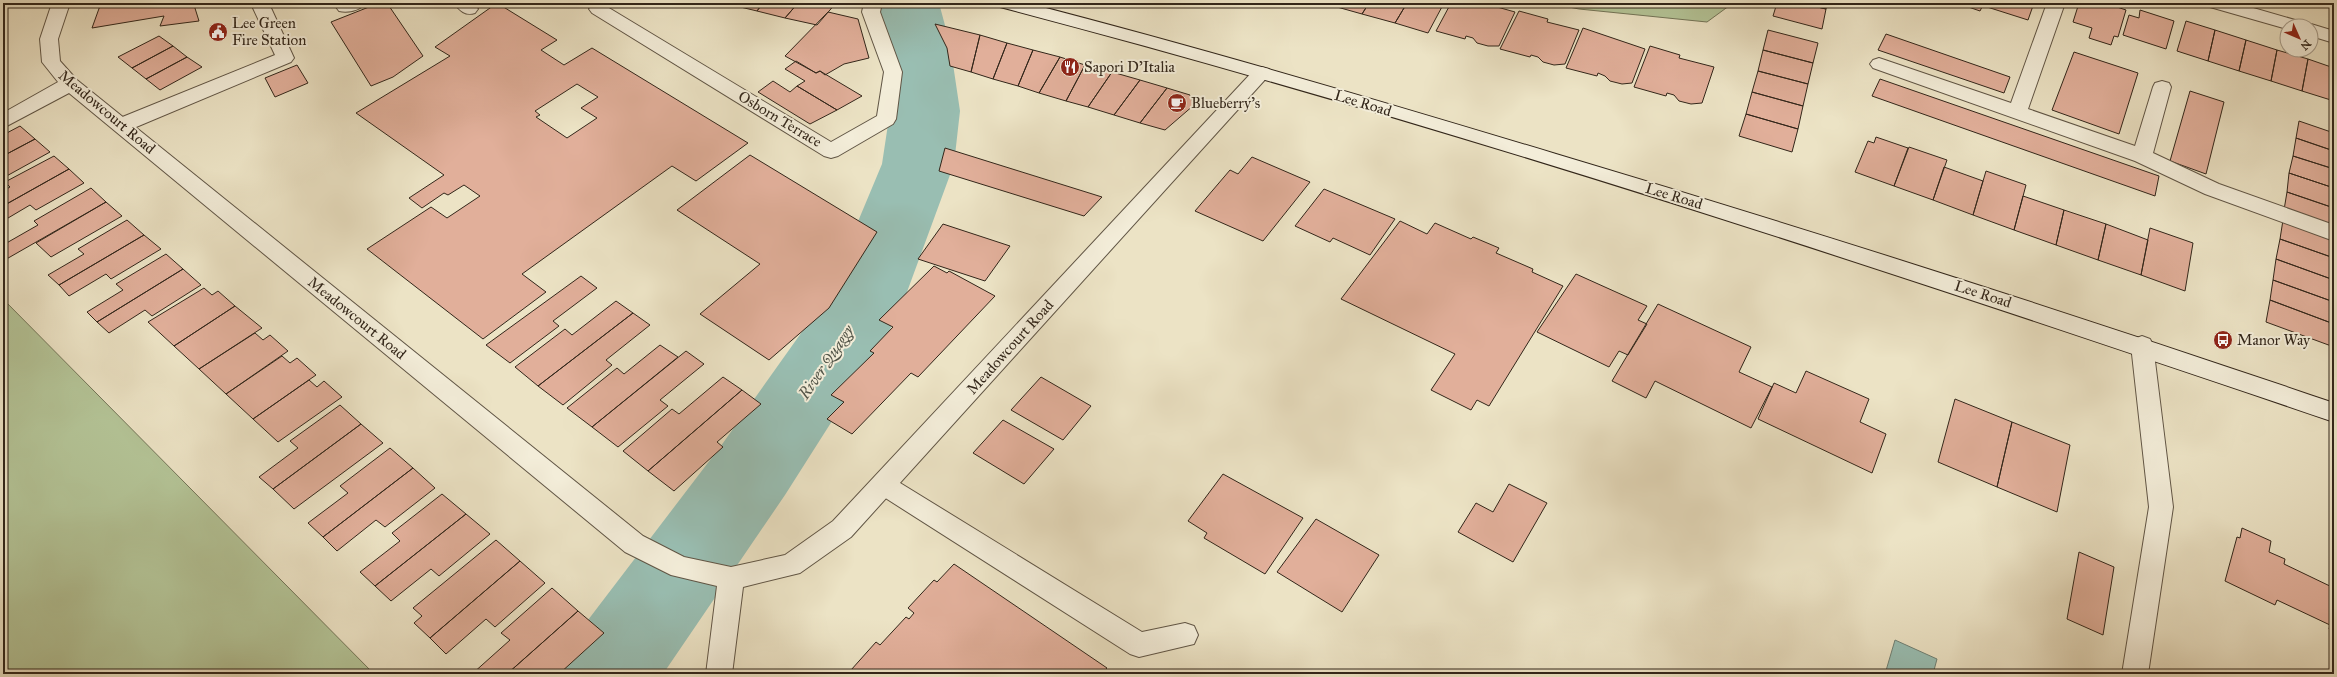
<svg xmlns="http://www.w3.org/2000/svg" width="2337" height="677" font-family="'IM FELL Great Primer',serif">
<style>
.green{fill:#b4c497;stroke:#737558}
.water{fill:#99beb2;stroke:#708175}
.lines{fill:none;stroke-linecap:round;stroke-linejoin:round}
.river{fill:#99beb2;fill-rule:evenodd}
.building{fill:#e1af9a;stroke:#32261a;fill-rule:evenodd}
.service-casing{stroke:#605545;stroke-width:2}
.minor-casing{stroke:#605545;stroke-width:2}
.secondary-casing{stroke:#32261a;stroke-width:2}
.service{fill:#f3edd9;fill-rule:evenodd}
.minor{fill:#f3edd9;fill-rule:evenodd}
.secondary{fill:#f3edd9;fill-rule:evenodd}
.labels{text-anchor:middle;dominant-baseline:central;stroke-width:4;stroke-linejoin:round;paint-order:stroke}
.poi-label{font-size:15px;fill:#32261a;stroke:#f3edd9;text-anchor:start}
.street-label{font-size:15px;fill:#32261a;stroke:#f3edd9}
.water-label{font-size:16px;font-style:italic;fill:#515448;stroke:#f3edd9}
</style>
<rect width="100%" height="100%" fill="#ece3c5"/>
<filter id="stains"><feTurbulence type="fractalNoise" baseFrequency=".005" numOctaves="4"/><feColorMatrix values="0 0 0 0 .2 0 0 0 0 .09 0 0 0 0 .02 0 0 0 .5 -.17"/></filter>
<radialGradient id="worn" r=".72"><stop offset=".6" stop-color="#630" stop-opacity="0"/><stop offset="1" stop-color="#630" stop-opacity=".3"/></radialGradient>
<!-- green -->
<path class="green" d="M1549,3h184l-26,19 -128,-13z
M3,300h1l370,374h-371z"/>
<!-- water -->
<path class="water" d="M1895,640l42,19 -4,15h-48z"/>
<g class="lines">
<!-- river -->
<path class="river" d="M875,3h64l11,41 10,67 -6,53 -54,147 -12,22 -103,162 -122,179h-106l15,-33 151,-198 103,-145 56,-134 8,-53 -6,-67z"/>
</g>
<!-- building -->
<path class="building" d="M101,3h90l-1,3 4,-1 5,16 -39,5 4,-10 -72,12z
M379,3h8l36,53 -30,21 -22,9 -40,-64z
M497,3l60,37 -16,10 23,15 28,-17 156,95 -52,38 -24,-15 -150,108 24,18 -63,47 -116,-90 64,-42 16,11 33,-22 -16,-11 -16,10 -4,-2 -22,15 -13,-10 35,-23 -88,-62 94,-57 -15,-9zM577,84l21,13 -17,11 16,10 -30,20 -31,-21 4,-2 -5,-4z
M729,3h34l-6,8 -29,-7z
M763,3h35l-13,15 -28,-7z
M798,3h38l-19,22 -32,-7z
M1331,3h38l-7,11 -32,-9z
M1369,3h38l-12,20 -33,-9z
M1407,3h37l-16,30 -33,-10z
M1451,3h32l32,9 -16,34h-11l-11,-3 -4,-5 -7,-2 -1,3 -29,-8z
M1777,3h24l25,6 -4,20 -49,-13z
M1801,3h27l-2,6z
M1957,3h27l-4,8z
M1985,3h49l-6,17 -44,-14z
M2079,3l10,3 1,-3h15l21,7 -8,27 -4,-1 -3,9 -22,-7 3,-10 -19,-6z
M2140,10l34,11 -8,28 -43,-14 6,-20 10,3z
M1519,11l29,8 -1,3 32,8 -14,34 -11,1 -11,-3 -5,-5 -7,-2 -1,2 -30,-8z
M828,12l30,7 11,39 -25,6 -19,11 -5,-4 -4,2 -31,-17z
M2186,21l29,9 -7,31 -31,-10z
M935,24l45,11 -9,37 -21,-6 -3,-18z
M1583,28l62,21 -13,34 -10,1 -12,-3 -5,-5 -7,-3 -1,3 -31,-8z
M1768,30l50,13 -5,20 -50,-13z
M2215,30l31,10 -7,31 -31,-10z
M1886,34l124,43 -6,16 -126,-43z
M980,35l27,8 -14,36 -22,-7z
M159,36l14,10 -41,22 -14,-11z
M2246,40l31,10 -6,31 -32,-10z
M1007,43l26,7 -15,36 -25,-7z
M173,46l14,11 -41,22 -14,-11z
M1650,46l30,9 -1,3 35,9 -12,36 -11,1 -12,-3 -5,-6 -7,-2 -1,3 -32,-9z
M1033,50l27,7 -21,36 -21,-7z
M1763,50l50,13 -5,21 -50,-13z
M2277,50l31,9 -6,32 -31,-10z
M2074,52l64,21 -19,61 -67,-24z
M187,57l15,10 -42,23 -14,-11z
M1060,57l25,8 -19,36 -27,-8z
M2308,59l26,9v33l-32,-10z
M796,61l20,12 4,-2 42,25 -25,14 -40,-24 8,-5 -20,-12z
M297,65l11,18 -33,14 -10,-19z
M1085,65l27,7 -24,35 -22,-6z
M1758,71l50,13 -5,22 -51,-14z
M1112,72l28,8 -26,35 -26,-8z
M1880,79l279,97 -4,20 -283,-100z
M1140,80l27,8 -27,35 -26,-8z
M773,81l17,11 7,-6 40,24 -27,14 -52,-32z
M1167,88l23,7 4,10 -29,25 -25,-7z
M2190,91l34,11 -18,72 -36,-13z
M1752,92l51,14 -5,23 -52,-15z
M1746,114l52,15 -6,23 -53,-16z
M2299,121l35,12v18l-38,-13z
M20,126l15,13 -32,17v-21z
M1876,137l32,11 -14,38 -39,-14 13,-31 6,2z
M2296,138l38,13v18l-41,-13z
M35,139l15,13 -47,26v-22z
M1909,147l38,13 -14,40 -39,-14z
M945,148l157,49 -18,19 -145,-45z
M750,155l127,77 -48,76 -60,52 -69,-46 60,-50 -83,-54z
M54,156l15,13 -66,37v-15l7,-4 -5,-5z
M2293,156l41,13v19l-45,-15z
M1252,157l58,25 -47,59 -68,-30 35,-41 8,4z
M1944,167l39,14 -10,34 -40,-15z
M69,169l15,14 -48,27 -6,-5 -27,16v-15z
M1986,171l40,14 -12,45 -41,-15z
M2289,173l45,15v20l-47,-16z
M91,188l15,14 -103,59v-16l35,-20 -4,-4z
M1324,189l71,30 -25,36 -37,-17 -3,4 -35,-16z
M2287,192l47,16v20l-50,-18z
M2023,196l41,14 -8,35 -42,-15z
M106,202l16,14 -71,41 -15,-14z
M2064,210l42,14 -8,36 -42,-15z
M127,220l17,15 -85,50 -11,-10 36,-21 -6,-5z
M2283,220l51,18v20l-54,-19z
M1400,221l27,13 8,-11 36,16 2,-2 26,11 -3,5 37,16 -1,3 31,14 -74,120 -12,-6 -6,10 -40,-20 24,-36 -114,-55z
M943,224l67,22 -25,35 -67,-22z
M2106,224l42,16 -7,35 -43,-15z
M2150,228l43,15 -8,48 -44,-16z
M144,235l17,14 -50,30 -5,-5 -37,22 -10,-11z
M2280,239l54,19v22l-58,-21z
M166,254l17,15 -86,53 -10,-10 36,-22 -7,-6z
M2276,259l58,21v22l-61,-22z
M934,266l13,7 2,-2 46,25 -77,81 -7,-4 -59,61 -25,-15 17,-17 -13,-7 43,-42 -4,-2 23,-24 -14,-7z
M183,269l18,16 -49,31 -7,-6 -36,23 -12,-11z
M1576,274l71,32 -9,14 9,4 -19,31 -9,-4 -10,16 -72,-35z
M581,276l16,12 -44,33 6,5 -49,37 -24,-18z
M2273,280l61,22v22l-64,-24z
M204,288l8,7 6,-4 17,15 -61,40 -26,-24z
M2270,300l64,24v23l-68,-25z
M616,301l17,12 -95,73 -23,-19 50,-38 7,6z
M1658,304l93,43 -12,25 33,15 -21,41 -96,-47 -9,17 -34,-17z
M235,306l27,22 -63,41 -25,-23z
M633,313l17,12 -44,35 6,5 -49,40 -25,-19z
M255,333l8,7 7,-5 18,16 -62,43 -27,-25z
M660,345l18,12 -86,70 -25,-19 50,-40 7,6z
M686,351l18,13 -44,36 8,6 -50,41 -26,-20z
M282,356l8,7 7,-5 19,17 -63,44 -27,-25z
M1806,371l63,28 -9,23 26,12 -14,39 -114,-54 16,-36 22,10z
M723,377l19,13 -94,81 -25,-20 49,-42 7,5z
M1041,377l50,29 -28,34 -52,-30z
M309,380l8,7 7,-6 18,16 -64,45 -25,-23z
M742,390l19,14 -44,38 6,5 -49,44 -26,-20z
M1955,399l57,23 -15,65 -59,-25z
M340,405l21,19 -88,65 -14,-12 39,-29 -8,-7z
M1003,420l51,29 -30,35 -51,-31z
M2012,422l58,23 -13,67 -60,-25z
M361,424l22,19 -89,66 -21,-20z
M390,448l23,20 -90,69 -15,-14 40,-30 -8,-7z
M413,468l22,20 -50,39 -9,-7 -39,31 -14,-14z
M1223,474l80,44 -38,56 -61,-36 3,-5 -19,-12z
M1509,484l38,19 -34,59 -55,-30 18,-29 17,9z
M442,494l24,20 -91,72 -15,-14 40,-31 -8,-8z
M466,514l24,20 -51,42 -8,-7 -40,32 -16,-15z
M1316,519l63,36 -37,57 -65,-40z
M2242,528l29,13 -2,11 16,7 -1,5 50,24v43l-5,-2 1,-4 -53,-25 -2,5 -50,-24 12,-44 3,1z
M496,540l24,21 -90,77 -16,-15 8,-7 -9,-8z
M2079,552l35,15 -11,68 -36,-16z
M520,561l25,22 -50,44 -9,-8 -40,35 -16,-16z
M954,564l153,104 -1,1 7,5h-257l-5,-4 25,-28 4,3 26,-28 3,2 5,-6 -6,-5 26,-28 3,2z
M552,588l26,23 -71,63h-35l38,-34 -9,-7z
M578,611l26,22 -45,41 -13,-2 -2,2h-37z"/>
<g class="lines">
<!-- service casing -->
<g class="service-casing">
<path id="service" d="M257,3h18l-4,5 23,50 -3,4 -162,68 -7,2 -7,-2 -3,-5 3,-5 160,-65 -22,-47z
M2047,3h18l-37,106 107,37 18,-59 2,-4 7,-2 7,2 2,4 -18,66 66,31 115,41v16l-129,-47 -70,-33 -262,-93 -3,-4 3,-4 6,-2 6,2 126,43z
M884,475l8,3 250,154 43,-9 9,3 4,9 -4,9 -55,13 -9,-3 -254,-162 -4,-7 4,-7z"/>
</g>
<!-- minor casing -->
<g class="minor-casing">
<path id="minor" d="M52,3h18l-12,36 2,22 17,19 566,456 41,21 47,10 54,-12 48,-34 422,-452 7,-2 7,2 2,4 -420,464 -51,36 -57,14 -11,87h-26l11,-88 -46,-11 -46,-23 -556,-459 -66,35v-15l55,-31 -16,-20 -2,-23z
M339,3h26c-5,8 -18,10 -26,8l-3,-4z
M454,3h19l5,6 -3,4c-10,3 -15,-2 -21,-10z
M594,3h19l-4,5 222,134 46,-26 7,-44 -22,-60 2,-9h18l-2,9 22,60 -6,47 -3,5 -55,32 -7,2 -7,-2 -232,-143 -3,-4z
M2207,3h29l66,19 3,4 6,-2 23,7v12l-23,-7v-10h-24v3l-77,-22z
M2142,336l8,3 3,6 20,162 -25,167h-26l27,-167 -18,-162 3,-6z"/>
</g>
<!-- secondary casing -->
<g class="secondary-casing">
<path id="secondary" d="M997,3h30c178,46 353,98 529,151 261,78 520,161 778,249v19c-441,-150 -884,-297 -1334,-415z"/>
</g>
<!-- service -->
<use href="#service" class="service"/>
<!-- minor -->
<use href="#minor" class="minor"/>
<!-- secondary -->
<use href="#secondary" class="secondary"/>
</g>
<!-- icons -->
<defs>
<g id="civic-disc" transform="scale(1)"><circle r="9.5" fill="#8f2418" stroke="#f3edd9"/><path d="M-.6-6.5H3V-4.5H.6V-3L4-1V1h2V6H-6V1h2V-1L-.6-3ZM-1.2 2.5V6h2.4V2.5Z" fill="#fff"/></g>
<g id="restaurant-disc" transform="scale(1)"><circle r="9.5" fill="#8f2418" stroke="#f3edd9"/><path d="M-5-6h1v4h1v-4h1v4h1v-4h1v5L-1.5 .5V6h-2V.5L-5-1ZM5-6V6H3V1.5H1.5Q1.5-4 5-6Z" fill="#fff"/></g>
<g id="cafe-disc" transform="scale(1)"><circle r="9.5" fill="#8f2418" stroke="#f3edd9"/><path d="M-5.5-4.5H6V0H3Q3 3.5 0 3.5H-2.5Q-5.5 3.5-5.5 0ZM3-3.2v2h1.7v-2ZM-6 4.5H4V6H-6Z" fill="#fff"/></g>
<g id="bus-disc" transform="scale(1)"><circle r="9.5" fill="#8f2418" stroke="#f3edd9"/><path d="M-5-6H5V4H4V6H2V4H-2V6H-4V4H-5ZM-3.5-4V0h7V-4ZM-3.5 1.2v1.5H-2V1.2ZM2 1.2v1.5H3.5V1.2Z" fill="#fff"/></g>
</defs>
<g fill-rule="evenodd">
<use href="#civic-disc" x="218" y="32"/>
<use href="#restaurant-disc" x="1070" y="67"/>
<use href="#cafe-disc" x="1177" y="103"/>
<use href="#bus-disc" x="2223" y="340"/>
</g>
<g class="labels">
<!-- poi labels -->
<g class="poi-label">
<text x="232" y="23">Lee Green<tspan x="232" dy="17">Fire Station</tspan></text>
<text x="1084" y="67">Sapori D'Italia</text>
<text x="1191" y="103">Blueberry’s</text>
<text x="2237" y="340">Manor Way</text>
</g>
<!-- street labels -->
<g class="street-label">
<text transform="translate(1363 103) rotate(17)">Lee Road</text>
<text transform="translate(107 112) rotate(40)">Meadowcourt Road</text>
<text transform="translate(780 119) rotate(31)">Osborn Terrace</text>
<text transform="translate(1674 196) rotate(17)">Lee Road</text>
<text transform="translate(1983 294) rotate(18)">Lee Road</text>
<text transform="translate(357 318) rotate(39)">Meadowcourt Road</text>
<text transform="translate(1010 347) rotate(-48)">Meadowcourt Road</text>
</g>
<!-- water labels -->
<g class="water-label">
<text transform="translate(826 362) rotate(-56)">River Quaggy</text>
</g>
</g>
<!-- margin -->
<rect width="2337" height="677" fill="none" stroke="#ece3c5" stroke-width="16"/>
<rect x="4" y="4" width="2329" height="669" fill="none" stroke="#32261a" stroke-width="2"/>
<rect x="8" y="8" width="2321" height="661" fill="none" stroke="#32261a"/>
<!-- north arrow -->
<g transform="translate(2299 38) rotate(135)"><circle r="19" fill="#f3edd9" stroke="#a69d8d"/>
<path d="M0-3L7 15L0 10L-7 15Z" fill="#8f2418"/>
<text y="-6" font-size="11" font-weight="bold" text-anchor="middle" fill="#32261a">N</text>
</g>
<rect width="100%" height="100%" filter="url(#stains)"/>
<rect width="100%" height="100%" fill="url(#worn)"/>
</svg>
